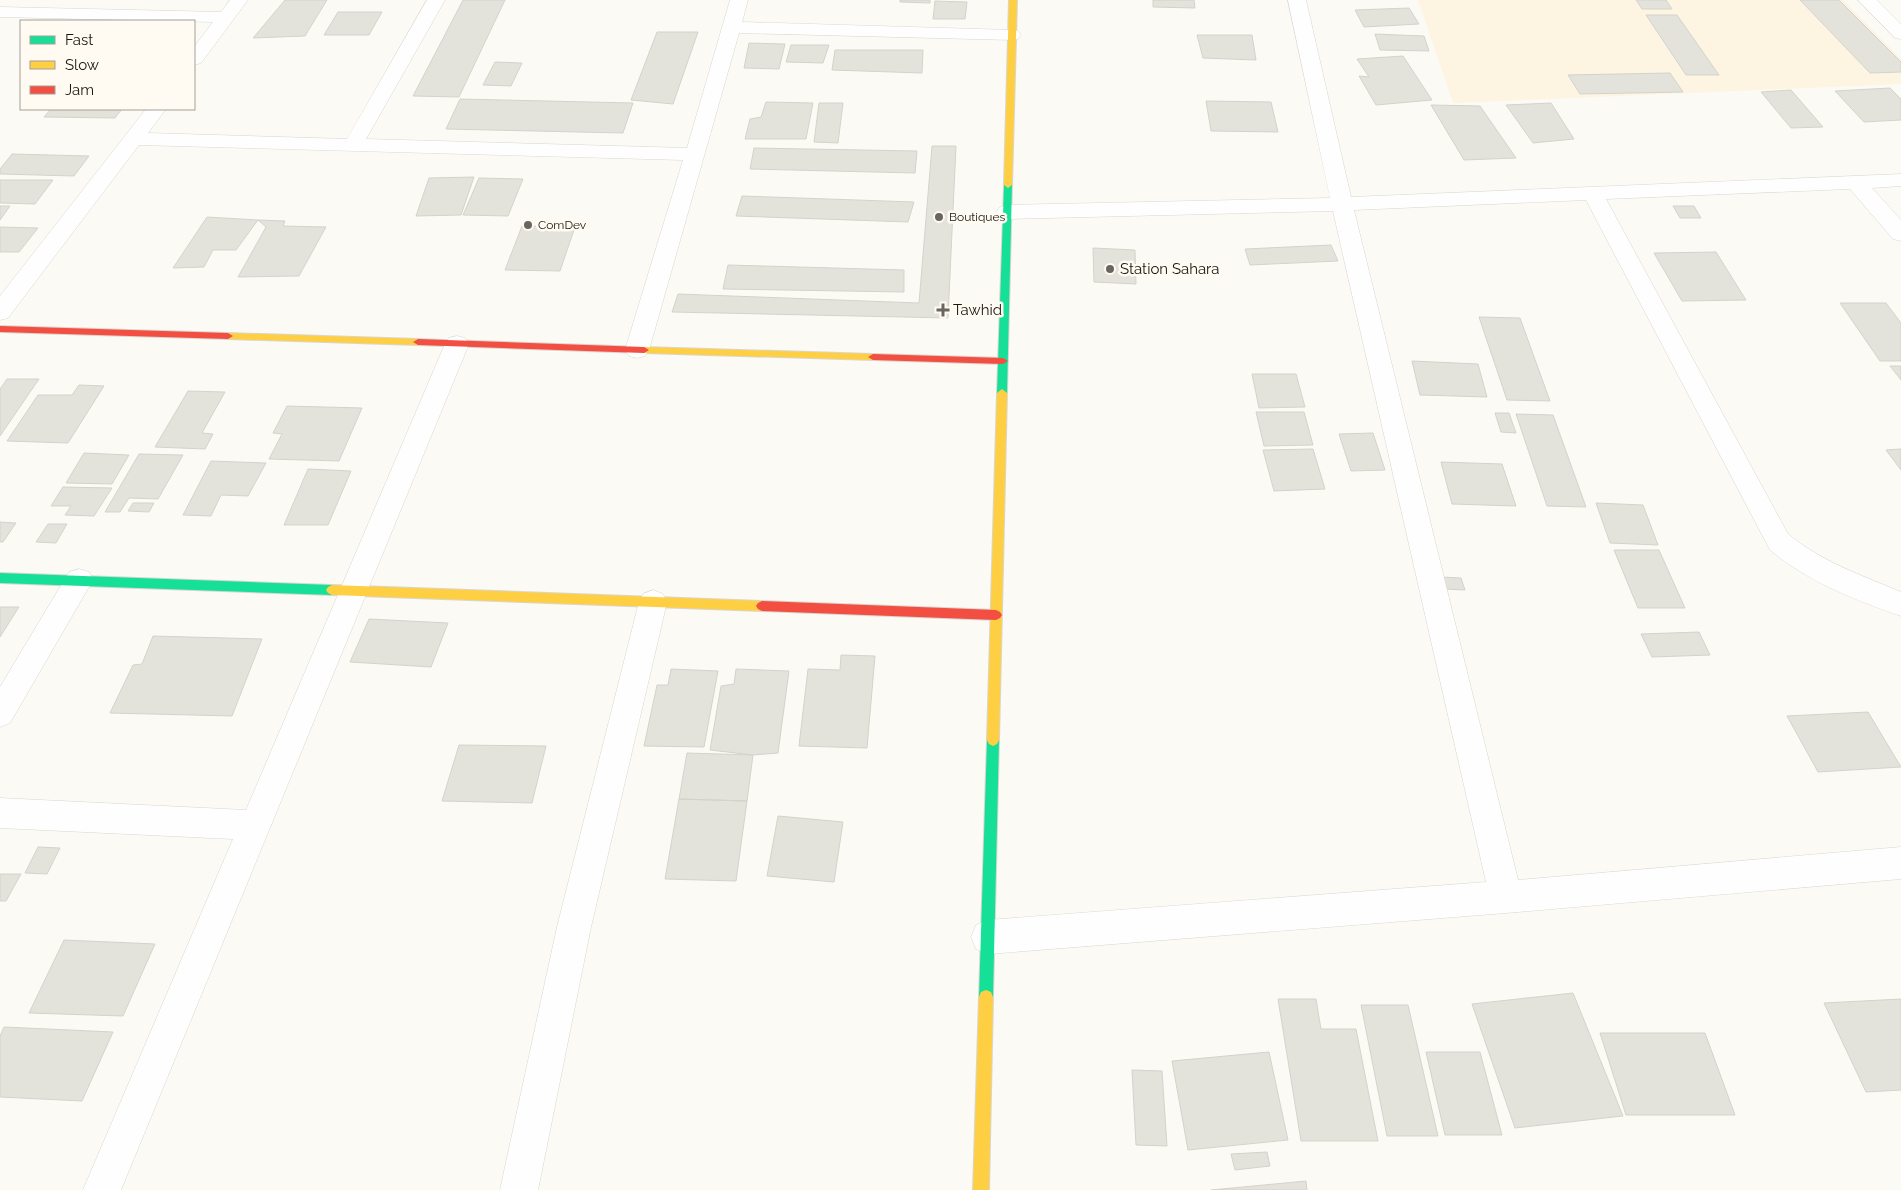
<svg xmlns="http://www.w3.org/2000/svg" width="1901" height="1190" font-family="Raleway,sans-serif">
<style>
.built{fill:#fdf4e2}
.building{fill:#e3e3dc;stroke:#d3d3cc}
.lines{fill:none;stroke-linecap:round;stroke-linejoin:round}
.street-casing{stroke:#dad6d0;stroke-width:1}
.fast-casing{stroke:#dad6d0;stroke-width:2}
.slow-casing{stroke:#dad6d0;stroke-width:2}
.jam-casing{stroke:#dad6d0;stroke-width:2}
.street{fill:#fffefe;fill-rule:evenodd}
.fast{fill:#16e098;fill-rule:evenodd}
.slow{fill:#ffcf43;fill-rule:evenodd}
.jam{fill:#f24e42;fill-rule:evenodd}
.poi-dot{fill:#696660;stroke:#fffbf2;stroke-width:2}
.labels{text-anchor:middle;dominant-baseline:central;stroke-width:5;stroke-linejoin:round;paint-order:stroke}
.far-poi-label{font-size:12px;fill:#1a170f;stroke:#fffbf2;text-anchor:start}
.poi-label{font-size:15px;fill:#1a170f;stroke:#fffbf2;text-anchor:start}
</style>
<rect width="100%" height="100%" fill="#fcfaf5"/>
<!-- built -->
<path class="built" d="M1418,0h425l58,59v25l-448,19z"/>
<!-- building -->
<path class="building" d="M285,0h42l-22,36 -52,2z
M463,0h42l-46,97 -46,-1z
M900,0h30v3l-30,-1z
M1153,0h41l1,8 -42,-1z
M1636,0h30l6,9h-30z
M1800,0h39l62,62v10l-31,1z
M935,1l32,1 -2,17h-32z
M1409,8l10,16 -55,3 -9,-17z
M338,12h44l-13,23h-45z
M1646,15h31l42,60h-33z
M657,32h41l-25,72 -42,-4z
M1375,34l49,2 5,15 -49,-1z
M1197,35h55l4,25 -53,-2z
M749,43l36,1 -6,25 -35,-1z
M791,45h38l-6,18 -37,-1z
M835,50h88l-1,23 -90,-3z
M1403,56l29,44 -56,5 -17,-29 10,1 -12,-18z
M495,62l27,1 -11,23 -28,-1z
M1670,73l13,19 -103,2 -12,-19z
M1890,88l11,11v21l-37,2 -29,-31z
M1791,90l32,37 -32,1 -30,-36z
M460,99l173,4 -10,30 -177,-4z
M1206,101l65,1 7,30 -67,-1z
M766,102l47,1 -7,36h-61l5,-20 11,-2z
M819,103h24l-5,40 -24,-1z
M1551,103l23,36 -41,4 -27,-38z
M1431,105l49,1 36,52 -52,2z
M51,109h71l-7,9 -71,-1z
M932,146h24l-8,172 -276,-6 6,-18 241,9z
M754,148l163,3 -2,22 -165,-4z
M12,154l77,2 -15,20 -74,-2v-5z
M474,177l-13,38 -45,1 13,-38z
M479,178l44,1 -15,37 -45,-1z
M0,180h53l-18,24 -35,-1z
M742,196l172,6 -6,20 -172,-6z
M0,206h10l-10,14z
M1673,206h21l7,12h-21z
M207,217l51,3 -22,30h-23l-9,17 -31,1z
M258,220l27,1 -2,5 43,1 -27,49 -61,1 28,-50z
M522,226l53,1 -15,44 -55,-1z
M0,227l38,1 -19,24h-19z
M1331,245l7,16 -88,4 -5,-16z
M1093,248l42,2 1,34 -42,-2z
M1716,252l30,48 -64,1 -28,-48z
M728,265l176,5v22l-181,-3z
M1840,303h46l15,20v38h-21z
M1479,317l41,1 30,83 -43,-1z
M1412,361l66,3 9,33 -67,-2z
M1890,366h11v14z
M1252,374h44l9,33 -46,1z
M7,379h32l-39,57v-47z
M79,385l25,1 -36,57 -61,-2 31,-46h34z
M188,391l37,1 -23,41 11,1 -8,15 -50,-2z
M287,406l75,2 -23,53 -70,-2 13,-25 -9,-1z
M1256,412h48l9,33 -49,1z
M1495,413h14l7,20 -15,-1z
M1516,414l37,1 33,92 -39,-1z
M1373,433l12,37 -34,1 -12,-37z
M1313,449l12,40 -51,2 -11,-41z
M1901,449v21l-15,-20z
M84,453l45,2 -17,29 -46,-1z
M139,454l44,1 -25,44 -29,-1 -9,14h-15z
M211,461l55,2 -18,33 -27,-1 -10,21 -28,-1z
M1441,462l61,2 14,42 -64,-2z
M308,469l43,2 -23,54h-44z
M63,487l49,1 -18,28 -29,-1 6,-9h-20z
M133,503h21l-5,9 -21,-1z
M1596,503l47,2 15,40 -48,-2z
M0,522l16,1 -13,19h-3z
M48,524h19l-11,19 -20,-1z
M1614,550h45l26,58h-47z
M1441,577l20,1 4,12 -21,-1z
M0,607h19l-19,30z
M369,619l79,4 -17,44 -81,-5z
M1699,632l11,23 -58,2 -11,-23z
M153,636l109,3 -30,77 -122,-3 23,-48 9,-1z
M841,655l34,1 -8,92 -68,-2 9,-77 32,1z
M671,669l47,2 -14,76 -60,-1 13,-61h11z
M736,669l53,2 -11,82 -25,2 -43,-5 11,-64 13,-2z
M1868,712l33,55 -83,5 -31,-56z
M459,745l87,1 -14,57 -90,-2z
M687,753l66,2 -6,46 -68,-2z
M679,799l68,2 -11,80 -71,-2z
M778,816l65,6 -9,60 -67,-6z
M38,847l22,1 -13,26 -22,-1z
M0,874h21l-15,27h-6z
M64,940l91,4 -32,72 -94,-3z
M1573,993l50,123 -108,12 -43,-124z
M1278,999h38l5,30h35l22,112h-77z
M1901,999v91l-35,2 -42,-89z
M1361,1005h47l30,131h-51z
M4,1027l109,5 -31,69 -82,-4v-61z
M1600,1033h105l30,82h-109z
M1269,1052l19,88 -100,10 -16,-89z
M1426,1052h54l22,83h-57z
M1132,1070l30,1 5,75 -31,-1z
M1267,1152l3,14 -35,4 -4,-16z
M1306,1181l1,9h-96z"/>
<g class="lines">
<!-- street casing -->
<g class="street-casing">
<path id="street" d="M230,0h18l-47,63 -7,2v-18l19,-25 -213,-5v-10l221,5z
M427,0h18l-79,139 321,9 43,-148h18l-6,22 270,8 6,1 3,4 -3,4 -6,1 -273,-7 -90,317 -4,6 -8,2 -8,-2 -4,-6 58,-190 -544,-15 -131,173 -8,2v-24l146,-187h20l-18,24 199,6z
M1288,0h18l45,197 550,-23v12l-29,2 29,32v21l-8,-2 -43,-50 -244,10 182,335c34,28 73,41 113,58v24c-46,-16 -94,-35 -131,-66l-184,-350 -232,10 164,670 383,-33v32l-395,34 -518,41 -12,-5 -5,-12 5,-12 12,-5 498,-38 -153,-671 -326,8 -7,-2 -4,-5 4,-5 7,-2 323,-7z
M1858,0h19l24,24v15l-6,-1z
M457,336l8,2 4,6 -348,846h-38l150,-351 -233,-11v-30l246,12 199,-466 4,-6z
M79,569l10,3 4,8 -83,143 -10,4v-40l69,-115z
M653,590l10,4 4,8 -76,325 -53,263h-38l57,-263 82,-325 4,-8z"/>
</g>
<!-- fast casing -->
<g class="fast-casing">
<path id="fast" d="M1008,182l4,3 -5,208 -5,4 -5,-4 7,-208z
M0,573l332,12 4,2 2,3 -2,3 -4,2 -332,-12z
M993,734l4,2 2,4 -6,257 -2,5 -5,2 -5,-2 -2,-5 8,-257 2,-4z"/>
</g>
<!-- slow casing -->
<g class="slow-casing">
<path id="slow" d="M1009,0h8l-5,185 -4,3 -4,-3z
M228,333l190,6 5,3 -5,3 -190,-6 -5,-3z
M644,347l229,7 5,3 -5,3 -229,-7 -5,-3z
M1002,389l5,4 -8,347 -2,4 -4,2 -4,-2 -2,-4 10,-347z
M332,585l430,16 4,2 2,3 -2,3 -4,2 -430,-16 -4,-2 -2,-3 2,-3z
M986,990l5,2 2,5 -4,193h-16l6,-193 2,-5z"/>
</g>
<!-- jam casing -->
<g class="jam-casing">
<path id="jam" d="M0,326l228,7 5,3 -5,3 -228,-7z
M418,339l226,8 5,3 -5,3 -226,-8 -5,-3z
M873,354l130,4 5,3 -5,3 -130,-4 -5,-3z
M762,601l234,9 4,2 2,3 -2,3 -4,2 -234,-9 -4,-2 -2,-3 2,-3z"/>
</g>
<!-- street -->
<use href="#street" class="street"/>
<!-- fast -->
<use href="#fast" class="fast"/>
<!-- slow -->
<use href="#slow" class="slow"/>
<!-- jam -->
<use href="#jam" class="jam"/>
</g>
<!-- markers -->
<g class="poi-dot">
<circle cx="939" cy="217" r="5"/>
<circle cx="528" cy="225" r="5"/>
<circle cx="1110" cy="269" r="5"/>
<path d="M940.5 302.5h5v5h5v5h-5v5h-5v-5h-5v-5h5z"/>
</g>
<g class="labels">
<!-- far-poi labels -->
<g class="far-poi-label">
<text x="949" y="217">Boutiques</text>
<text x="538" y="225">ComDev</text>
</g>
<!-- poi labels -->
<g class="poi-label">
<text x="1120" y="269">Station Sahara</text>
<text x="953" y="310">Tawhid</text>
</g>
</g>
<!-- legend -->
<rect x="20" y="20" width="175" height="90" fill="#fffbf2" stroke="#a3a097"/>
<rect x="30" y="36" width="25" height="8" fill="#16e098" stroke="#a3a097"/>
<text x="65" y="45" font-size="15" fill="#1a170f">Fast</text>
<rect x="30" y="61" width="25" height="8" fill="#ffcf43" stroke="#a3a097"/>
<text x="65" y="70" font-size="15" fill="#1a170f">Slow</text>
<rect x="30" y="86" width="25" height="8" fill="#f24e42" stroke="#a3a097"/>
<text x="65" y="95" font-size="15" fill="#1a170f">Jam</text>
</svg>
